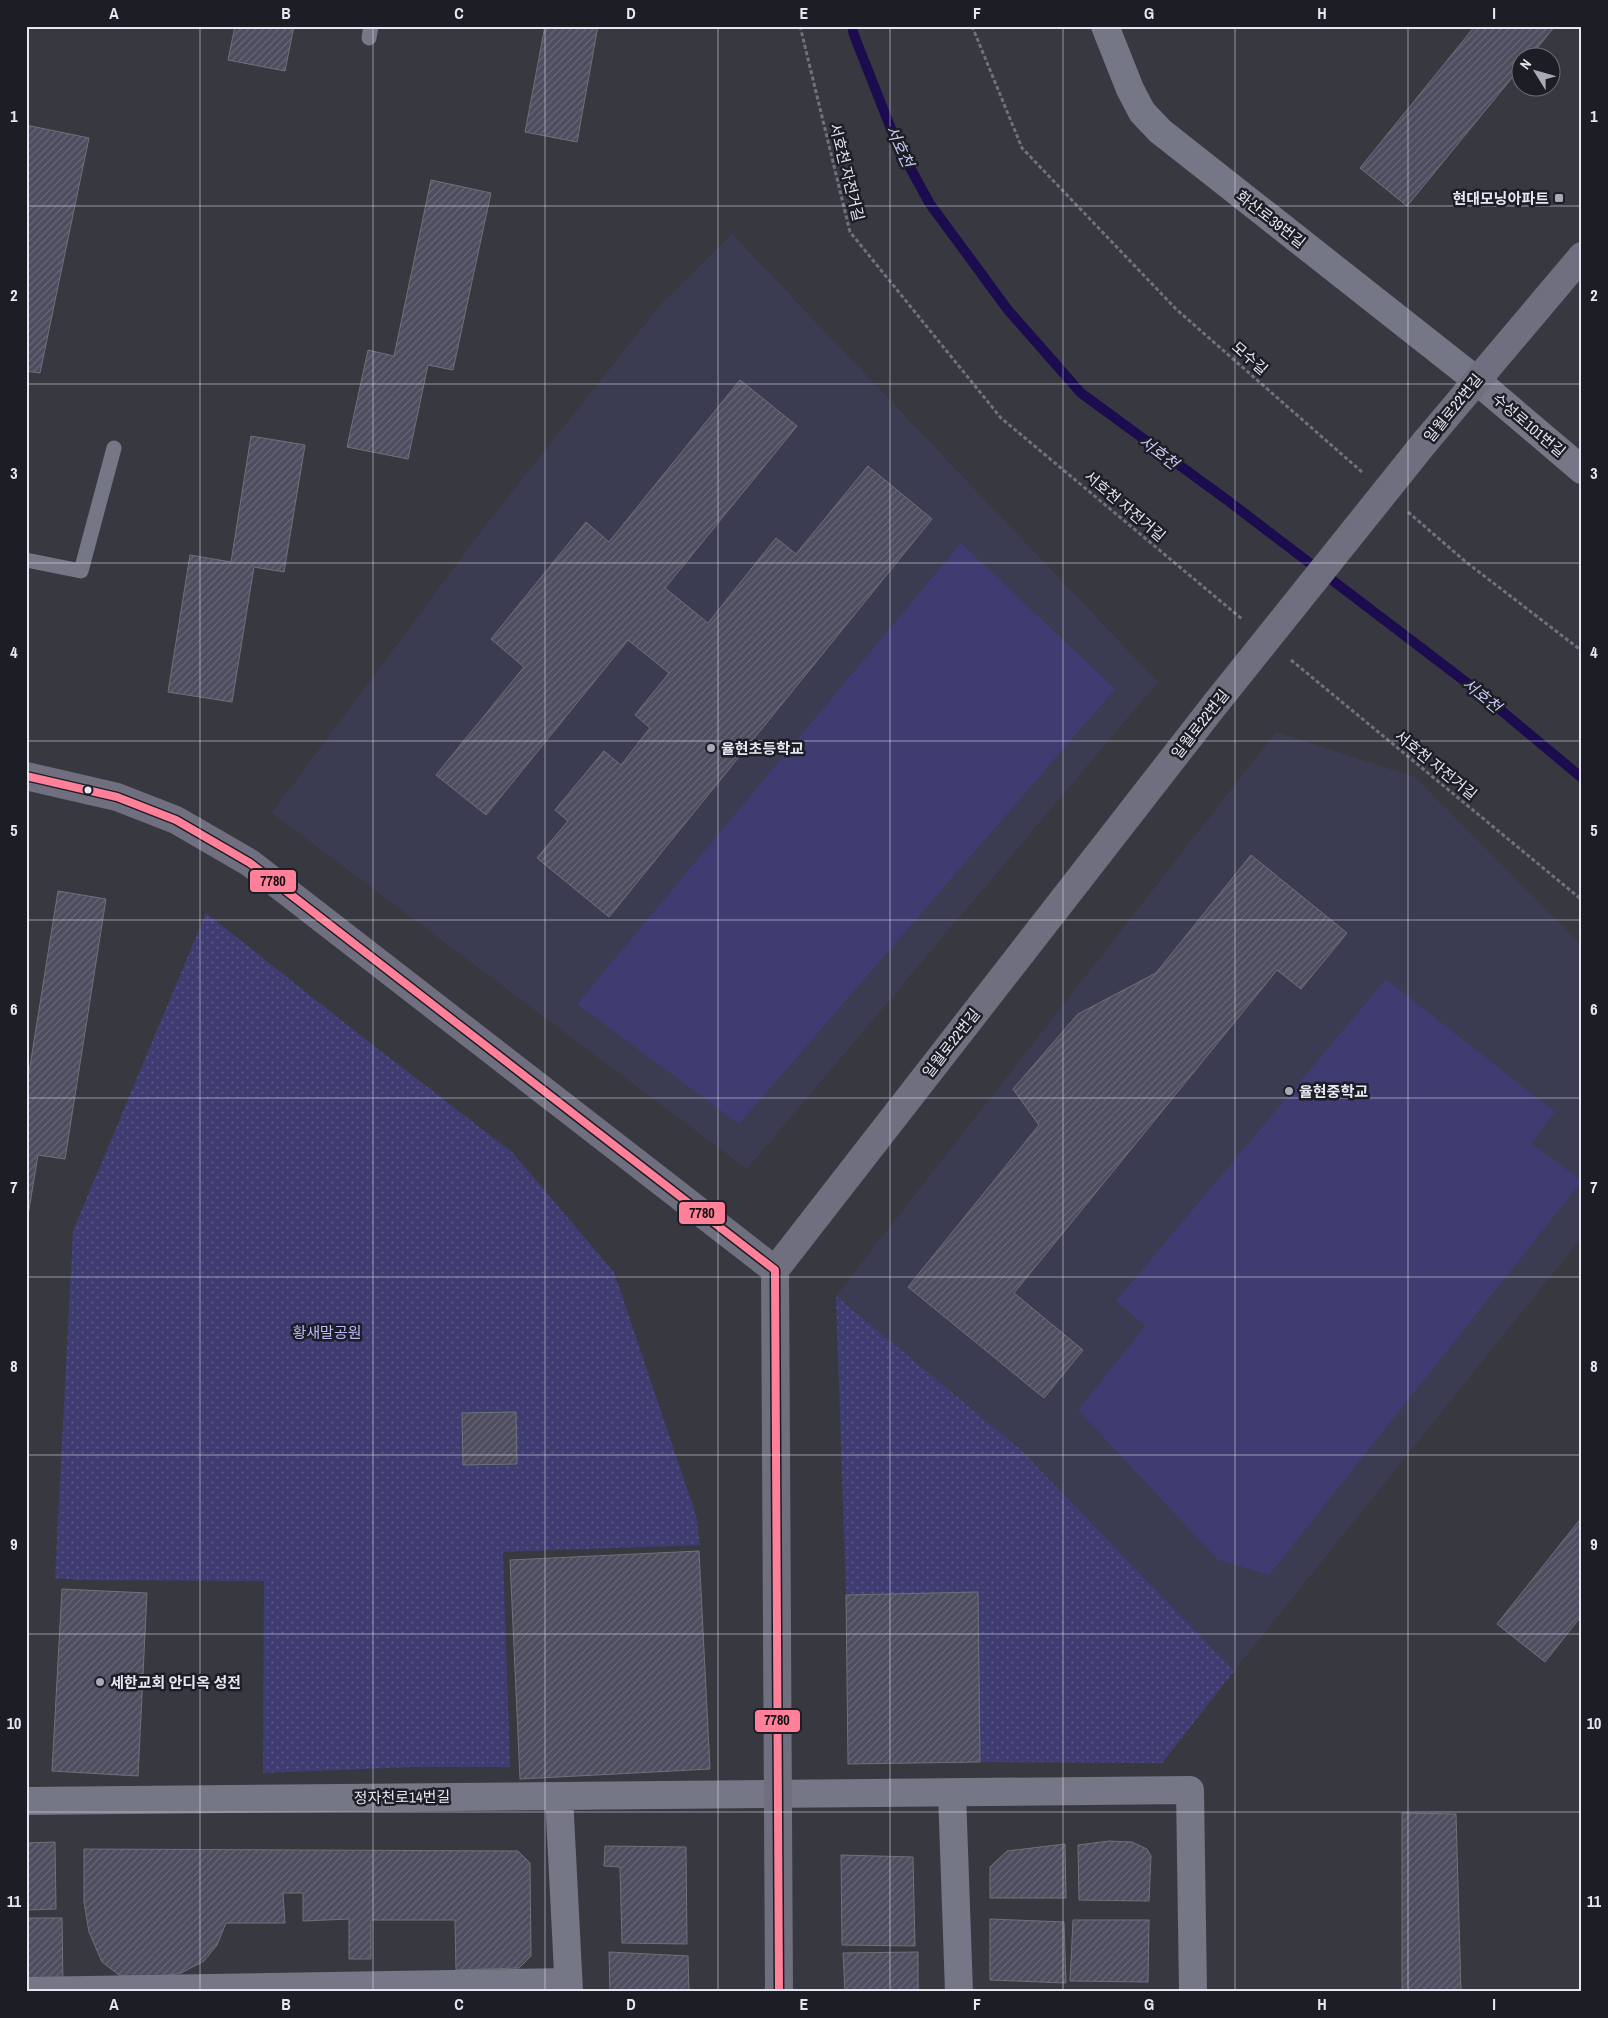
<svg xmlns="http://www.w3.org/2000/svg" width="1608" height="2018" font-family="'Archivo Narrow','Noto Sans KR',sans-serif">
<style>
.built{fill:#3b3c51}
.park{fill:url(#park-dots)}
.pitch{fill:#3e3c70}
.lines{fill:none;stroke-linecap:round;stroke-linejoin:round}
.stream{stroke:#1c0b4e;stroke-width:10}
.building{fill:url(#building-hatch);stroke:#707078}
.path{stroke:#71717d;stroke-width:3;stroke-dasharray:4 2.5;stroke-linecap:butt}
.lane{stroke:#757686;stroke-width:15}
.street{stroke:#757686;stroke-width:28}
.secondary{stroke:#6f6f7f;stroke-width:28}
.secondary-bridge{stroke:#6f6f7f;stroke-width:28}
.bus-1-casing{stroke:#1c1d25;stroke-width:11}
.bus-1{stroke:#ff8098;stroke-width:8}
.grid{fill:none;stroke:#e6e7f2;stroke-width:1;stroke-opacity:0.55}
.poi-dot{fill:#a9aab4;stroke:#1c1d25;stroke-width:2}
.bus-dot{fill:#e6e7f2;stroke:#1c1d25;stroke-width:2}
.labels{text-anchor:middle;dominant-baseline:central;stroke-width:5;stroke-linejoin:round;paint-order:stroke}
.street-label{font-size:15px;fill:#e6e7f2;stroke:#1c1d25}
.poi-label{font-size:15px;font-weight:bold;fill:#e6e7f2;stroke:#1c1d25;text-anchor:start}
.park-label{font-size:15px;fill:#b9bbfa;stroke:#1c1d25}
.water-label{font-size:16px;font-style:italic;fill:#c7c9f3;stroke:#1c1d25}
.line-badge{stroke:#1c1d25;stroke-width:2}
.pale-badge-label{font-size:14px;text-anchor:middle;font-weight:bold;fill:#111}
.neatline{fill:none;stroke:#e6e7f2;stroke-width:2}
.grid-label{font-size:16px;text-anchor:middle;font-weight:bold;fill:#e6e7f2}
</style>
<defs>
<pattern id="park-dots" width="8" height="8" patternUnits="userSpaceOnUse" patternTransform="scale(1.25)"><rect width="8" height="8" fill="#3e3c70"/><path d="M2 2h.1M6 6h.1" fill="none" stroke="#5a5885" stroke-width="1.8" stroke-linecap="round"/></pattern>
<pattern id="building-hatch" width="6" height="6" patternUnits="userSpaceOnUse" patternTransform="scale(1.25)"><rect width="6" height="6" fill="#4d4d5f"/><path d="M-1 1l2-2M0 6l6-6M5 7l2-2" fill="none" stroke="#676776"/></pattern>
</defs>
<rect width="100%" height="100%" fill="#383841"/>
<!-- built -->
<path class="built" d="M732,234l426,448 -411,487 -475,-356 213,-287 176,-222z
M1276,732l139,45 167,168v292l-348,434 -215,-223 -183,-152z"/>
<!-- park -->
<path class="park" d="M206,913l154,122 152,117 102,120 82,243 4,30 -197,7 7,215h-97l-150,6 1,-192 -187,-1 -22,-2 18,-347z
M836,1296l183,152 215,223 -72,92 -182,-1 -2,-170 -132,3z"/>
<!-- pitch -->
<path class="pitch" d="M961,543l154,146 -376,435 -162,-120z
M1386,979l169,133 -24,31 51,38 -313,394 -51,-15 -140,-150 67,-84 -29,-25z"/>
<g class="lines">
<!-- stream -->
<path class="stream" d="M852,26l2,9 43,109 33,60 78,106 73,83 146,107 252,192 103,86"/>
</g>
<!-- building -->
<path class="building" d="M235,26h59l-9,45 -57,-11z
M545,26h53l-21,116 -52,-10z
M1475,26h80l-26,32h-9v10l-113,138 -47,-38z
M26,125l63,13 -49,235 -14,-2z
M431,180l60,13 -38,177 -25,-5 -20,94 -61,-12 21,-97 26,6z
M740,380l57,46 -132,162 43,35 68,-85 20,16 72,-88 64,53 -323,398 -72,-59 31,-37 -13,-11 49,-59 17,14 29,-37 -15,-13 34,-42 -41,-33 -142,175 -50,-40 88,-108 -33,-28 95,-117 23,20z
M251,436l54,9 -21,127 -30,-5 -22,135 -64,-10 22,-137 41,7z
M1251,855l96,78 -46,56 -24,-19 -263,323 69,57 -39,48 -136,-111 131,-162 -26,-36 65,-75 78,-41z
M58,891l48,8 -41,260 -27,-4 -12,73v-137z
M516,1412l1,52 -54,1 -1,-52z
M1582,1517v98l-37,47 -48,-38z
M699,1551l11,218 -190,10 -10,-219z
M62,1589l85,4 -9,183 -86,-5z
M978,1592l2,170 -132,2 -2,-169z
M1402,1813l54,1 5,178h-59z
M1109,1841l23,1 15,7 4,7 -2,45 -70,-1 -1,-55z
M55,1842l1,67 -30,1v-67z
M1065,1844l1,54h-76v-31l17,-16z
M605,1846l81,1 1,97 -65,-1 -2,-76 -16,-1z
M84,1849l434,2 12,12 1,93 -12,12 -63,2 -1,-50h-84v39h-22v-40l-46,2v-28h-20l2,30h-59l-9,22 -13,16 -23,12 -29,5 -33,-3 -17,-13 -13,-30 -5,-30z
M841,1855l72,2 2,89 -73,-1z
M26,1918h36l1,66 -37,1z
M990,1919l74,3 2,61 -76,-3z
M1073,1920h76l-1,62 -78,-1z
M609,1952l79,4 1,36h-79z
M918,1952v40h-73l-2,-39z"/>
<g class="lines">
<!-- path -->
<path class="path" d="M800,26l50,206 151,186 241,201
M972,26l50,122 154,161 186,163
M1408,512l58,50 116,89
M1291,660l291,240"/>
<!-- lane -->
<path class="lane" d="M369,38l2,-12
M26,560l55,11 33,-123"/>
<!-- street -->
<path class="street" d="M1105,26l25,63 12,23 18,19 316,249 106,90
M952,1793l7,199
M559,1796l10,196
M26,1801l1164,-11 3,202
M26,1991l542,-9"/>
<!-- secondary -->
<path class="secondary" d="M1425,442l157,-186
M26,776l91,21 59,23 74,43 525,407
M779,1992l-4,-722 441,-567"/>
<!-- secondary-bridge -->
<path class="secondary-bridge" d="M1216,703l209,-261"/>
<!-- bus-1 casing -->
<g class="bus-1-casing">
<path id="bus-1" d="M26,776l91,21 59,23 74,43 525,407 4,722"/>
</g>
<!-- bus-1 -->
<use href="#bus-1" class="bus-1"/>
</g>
<!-- grid -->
<path class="grid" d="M200,26v1966M373,26v1966M545,26v1966M718,26v1966M890,26v1966M1063,26v1966M1235,26v1966M1408,26v1966M26,206h1556M26,384h1556M26,563h1556M26,741h1556M26,920h1556M26,1098h1556M26,1277h1556M26,1455h1556M26,1634h1556M26,1812h1556"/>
<!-- markers -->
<g class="poi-dot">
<rect x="1554" y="193" width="10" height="10" rx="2.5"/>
<circle cx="711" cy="748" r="5"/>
<circle cx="1289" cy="1091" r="5"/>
<circle cx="100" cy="1682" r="5"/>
</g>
<circle class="bus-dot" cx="88" cy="790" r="4.5"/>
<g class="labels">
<!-- street labels -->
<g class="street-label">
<text transform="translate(847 172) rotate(76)">서호천 자전거길</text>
<text transform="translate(1271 219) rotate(38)">화산로39번길</text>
<text transform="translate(1250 358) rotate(41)">모수길</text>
<text transform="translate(1453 408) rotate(-51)">일월로22번길</text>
<text transform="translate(1529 425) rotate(40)">수성로101번길</text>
<text transform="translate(1125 506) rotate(40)">서호천 자전거길</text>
<text transform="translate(1200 724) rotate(-52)">일월로22번길</text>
<text transform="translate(1436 765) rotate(39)">서호천 자전거길</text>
<text transform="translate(951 1043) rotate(-52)">일월로22번길</text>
<text transform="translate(402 1797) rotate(-1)">정자천로14번길</text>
</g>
<!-- poi labels -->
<g class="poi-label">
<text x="1549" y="198" text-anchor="end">현대모닝아파트</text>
<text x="721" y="748">율현초등학교</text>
<text x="1299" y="1091">율현중학교</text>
<text x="110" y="1682">세한교회 안디옥 성전</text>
</g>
<!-- park labels -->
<g class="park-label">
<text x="327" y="1332">황새말공원</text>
</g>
<!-- water labels -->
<g class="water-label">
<text transform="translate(900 146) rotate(65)">서호천</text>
<text transform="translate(1159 452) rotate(37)">서호천</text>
<text transform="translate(1482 695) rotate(39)">서호천</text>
</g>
</g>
<g class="line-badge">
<rect x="249" y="869" width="48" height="24" rx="5" fill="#ff8098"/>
<rect x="678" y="1201" width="48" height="24" rx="5" fill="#ff8098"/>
<rect x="754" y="1709" width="47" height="24" rx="5" fill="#ff8098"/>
</g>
<g class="pale-badge-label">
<text x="273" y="886">7780</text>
<text x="702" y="1218">7780</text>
<text x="777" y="1725">7780</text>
</g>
<!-- border -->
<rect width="1608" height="2018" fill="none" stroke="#1c1d25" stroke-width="55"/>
<!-- north arrow -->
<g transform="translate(1536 72) rotate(307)"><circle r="24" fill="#1c1d25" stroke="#6d6e77"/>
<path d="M0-4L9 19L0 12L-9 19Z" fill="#a9aab4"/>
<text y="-8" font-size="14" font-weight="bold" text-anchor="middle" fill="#e6e7f2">N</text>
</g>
<rect x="28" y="28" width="1552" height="1962" class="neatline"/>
<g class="grid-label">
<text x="114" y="19">A</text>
<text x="286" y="19">B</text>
<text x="459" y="19">C</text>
<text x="631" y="19">D</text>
<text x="804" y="19">E</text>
<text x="977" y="19">F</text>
<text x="1149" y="19">G</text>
<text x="1322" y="19">H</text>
<text x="1494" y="19">I</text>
<text x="14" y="122">1</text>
<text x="1594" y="122">1</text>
<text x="14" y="301">2</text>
<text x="1594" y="301">2</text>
<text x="14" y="479">3</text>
<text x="1594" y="479">3</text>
<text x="14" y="658">4</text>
<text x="1594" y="658">4</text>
<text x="14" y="836">5</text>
<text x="1594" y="836">5</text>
<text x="14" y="1015">6</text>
<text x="1594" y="1015">6</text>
<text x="14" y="1193">7</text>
<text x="1594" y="1193">7</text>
<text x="14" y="1372">8</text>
<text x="1594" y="1372">8</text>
<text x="14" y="1550">9</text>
<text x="1594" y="1550">9</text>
<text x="14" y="1729">10</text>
<text x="1594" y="1729">10</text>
<text x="14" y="1907">11</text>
<text x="1594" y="1907">11</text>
<text x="114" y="2010">A</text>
<text x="286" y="2010">B</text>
<text x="459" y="2010">C</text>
<text x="631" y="2010">D</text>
<text x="804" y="2010">E</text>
<text x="977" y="2010">F</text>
<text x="1149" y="2010">G</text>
<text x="1322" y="2010">H</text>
<text x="1494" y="2010">I</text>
</g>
</svg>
